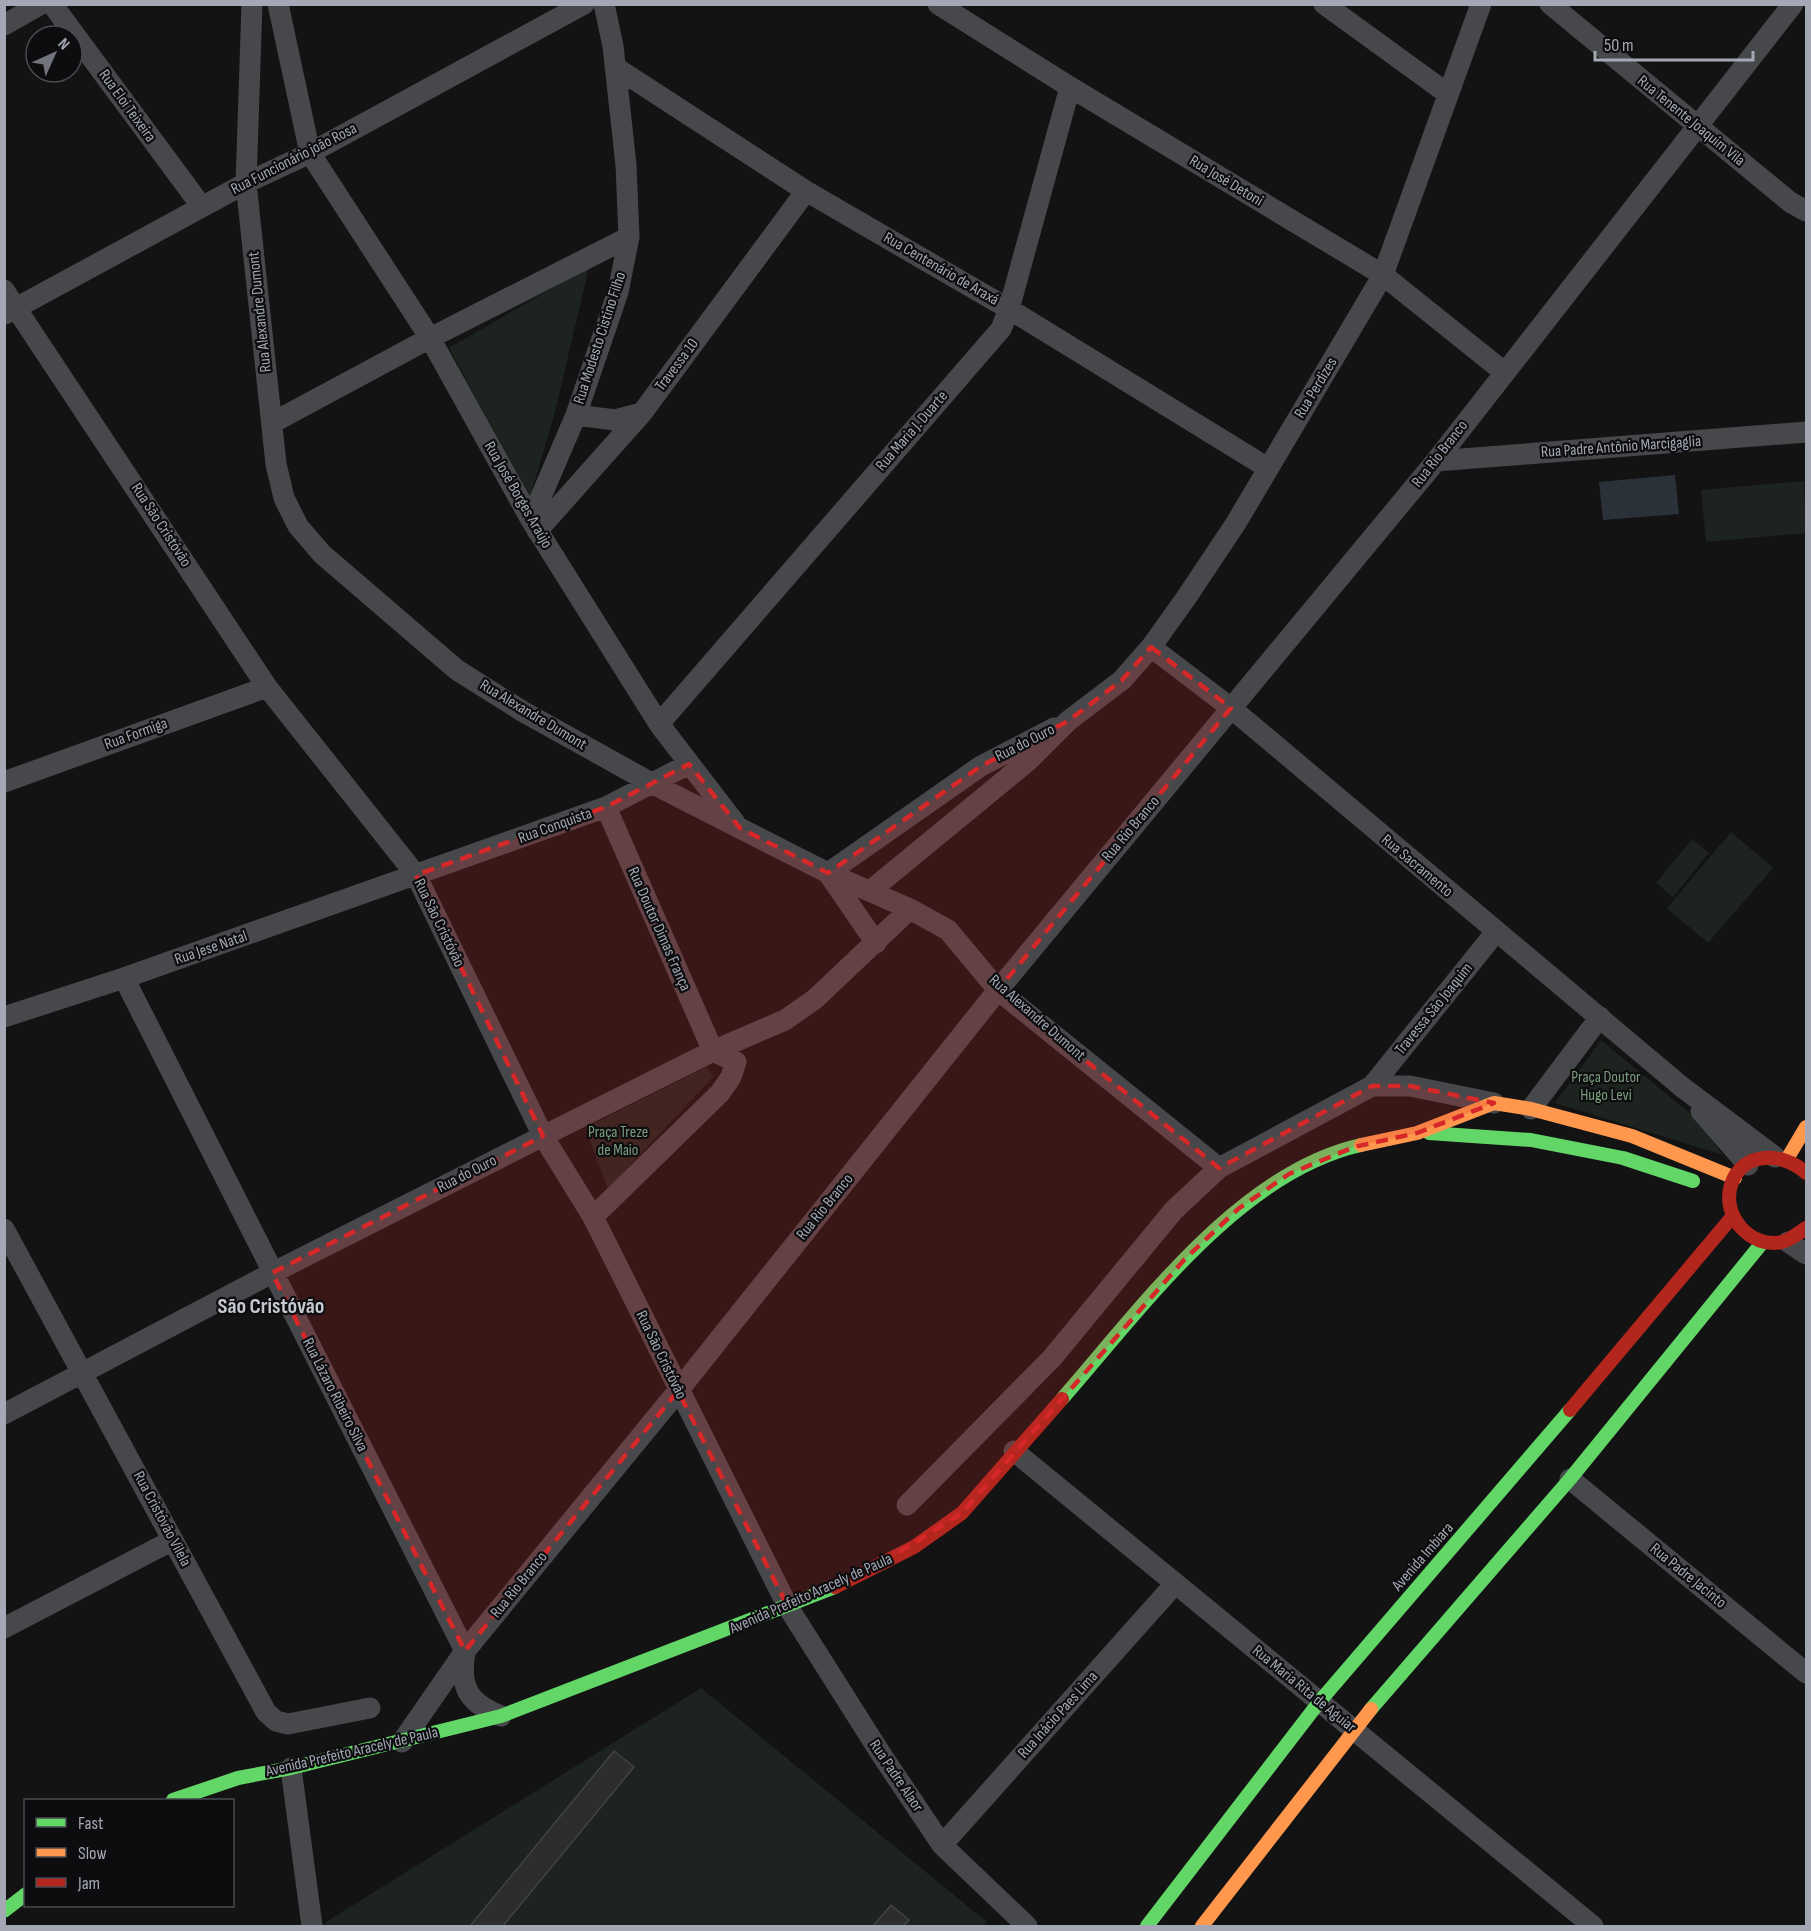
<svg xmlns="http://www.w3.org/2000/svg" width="1811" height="1931" font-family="'Sofia Sans Condensed',sans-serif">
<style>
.green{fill:#1d231e}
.water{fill:#2a3138}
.building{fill:#2d2d2e;stroke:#424346;stroke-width:1.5}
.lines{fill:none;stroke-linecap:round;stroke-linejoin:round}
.street{stroke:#47484b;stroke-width:21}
.fast{stroke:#63d668;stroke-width:14}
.slow{stroke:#ff974d;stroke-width:14}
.jam{stroke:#b3261e;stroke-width:14}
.marked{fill:#d62828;fill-opacity:0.2;stroke:#d62828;stroke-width:4.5;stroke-dasharray:12 8;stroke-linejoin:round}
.labels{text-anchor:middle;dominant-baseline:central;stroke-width:4.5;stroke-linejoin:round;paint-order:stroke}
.street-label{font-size:16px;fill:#a4a8b4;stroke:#0d0d0f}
.park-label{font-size:16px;fill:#7c9e7f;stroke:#0d0d0f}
.district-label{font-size:22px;font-weight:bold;fill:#c5c8d0;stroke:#0d0d0f}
</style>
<rect width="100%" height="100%" fill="#131313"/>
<!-- green -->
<path class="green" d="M589,267l-34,145 -25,85 -81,-149z
M1804,481l2,52 -100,9 -5,-52z
M1731,832l42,36 -65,75 -41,-35z
M1692,839l17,14 -36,44 -17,-14z
M1601,1040l97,80 25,35 -168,-52z
M706,1067l8,9 -106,113 -23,-61z
M701,1688l286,234 -4,4h-657v-4z"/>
<!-- water -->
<path class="water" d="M1675,475l4,39 -76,6 -4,-38z"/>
<!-- building -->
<path class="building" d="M614,1751l20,16 -131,159h-33z
M891,1905l18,15 -6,6h-30z"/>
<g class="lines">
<!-- street -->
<path class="street" d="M52,4l150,203
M252,4l-6,179 30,281 8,34 14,28 24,28 135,116 65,41 131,73 175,89 82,36 38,21 50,60 221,178
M278,4l32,149 120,185 101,182 128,204 76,99
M938,4l132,83 313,188 121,97
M1324,4l124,90
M1550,4l240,198 16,9
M4,25l37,-21
M615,67l191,124 203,118 259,159
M4,290l263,397 149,188 127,261 50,81 195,390 93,147 61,91 85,81
M5,314l241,-131 64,-30 274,-149
M576,415l39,5 27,-7
M272,423l158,-85 199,-101
M1436,461l370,-29
M531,520l45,-105 42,-123 11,-55 -3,-72 -13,-119 -9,-42
M537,531l105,-118 164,-222
M1151,647l80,61 451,379 93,70
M659,724l342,-395 8,-20 61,-222
M4,782l263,-95
M870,891l158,-130 40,-40 54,-41 29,-33 35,-49 50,-75 147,-248 98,-271
M876,943l-48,-70 153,-107 73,-38
M124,978l341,673
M4,1017l120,-39 482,-171 83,-43
M1372,1086l123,-153
M1531,1109l69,-92
M1701,1111l47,54
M593,1217l127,-124 11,-16 5,-15 -23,-11 -107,-244
M4,1229l262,483 10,9 12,3 82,-16
M1788,1242l18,12
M4,1414l268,-141 271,-137 170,-85 72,-31 30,-21 95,-90
M1014,1451l579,475
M1570,1479l236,194
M907,1505l145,-147 122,-148 45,-42 153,-82h38l84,17
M4,1628l169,-88
M465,1652c-6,35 3,51 36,64
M402,1742l63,-91 213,-260 320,-401 438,-529 357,-457
M291,1768l21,158
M942,1845l232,-260"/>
<!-- fast -->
<path class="fast" d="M1429,1133l102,7 92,18 70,23
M1062,1399c79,-90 177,-227 299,-254
M1371,1709l199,-230 192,-236
M173,1800l65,-22 53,-10 210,-52 334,-129
M4,1911l22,-17
M1147,1926l173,-225 250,-291"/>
<!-- slow -->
<path class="slow" d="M1361,1145l56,-12 77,-30 37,6 101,27 103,42
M1787,1159l19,-32
M1202,1926l169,-217"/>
<!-- jam -->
<path class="jam" d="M1806,1173c-22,-21 -64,-23 -75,12 -10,32 21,64 51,57 8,-2 17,-9 24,-14
M1570,1410l162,-193
M835,1587l79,-40 48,-34 100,-114"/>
</g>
<!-- marked area -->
<path class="marked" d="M1151,647l80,61 -233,282 221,178 153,-82h38l84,17 -77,30 -63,14 -65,27 -51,35 -54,51 -222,253 -96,60 -78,34 -110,-216 -213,260 -193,-378 271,-137 -127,-261 190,-68 83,-43 51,64 88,45 153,-107 87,-45 54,-41z"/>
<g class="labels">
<!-- street labels -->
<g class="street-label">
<text transform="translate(127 106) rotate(54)">Rua Eloi Teixeira</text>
<text transform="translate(1691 121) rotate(39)">Rua Tenente Joaquim Vila</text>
<text transform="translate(294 159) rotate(-27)">Rua Funcionário joão Rosa</text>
<text transform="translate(1226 181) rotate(31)">Rua José Detoni</text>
<text transform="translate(941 269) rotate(30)">Rua Centenário de Araxá</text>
<text transform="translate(260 312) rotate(-96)">Rua Alexandre Dumont</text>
<text transform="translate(600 338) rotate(-72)">Rua Modesto Cistino Filho</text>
<text transform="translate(677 365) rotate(-53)">Travessa 10</text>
<text transform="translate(1316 388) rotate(-59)">Rua Perdizes</text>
<text transform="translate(912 431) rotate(-49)">Rua Maria J. Duarte</text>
<text transform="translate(1621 447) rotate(-4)">Rua Padre Antônio Marcigaglia</text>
<text transform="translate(1440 454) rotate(-52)">Rua Rio Branco</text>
<text transform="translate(518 495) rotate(60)">Rua José Borges Araújo</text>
<text transform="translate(161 525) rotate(57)">Rua São Cristóvão</text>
<text transform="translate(533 715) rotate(31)">Rua Alexandre Dumont</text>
<text transform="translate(136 734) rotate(-20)">Rua Formiga</text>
<text transform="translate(1025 743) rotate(-27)">Rua do Ouro</text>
<text transform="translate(555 826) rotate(-20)">Rua Conquista</text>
<text transform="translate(1131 829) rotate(-50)">Rua Rio Branco</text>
<text transform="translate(1417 866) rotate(40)">Rua Sacramento</text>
<text transform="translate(439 923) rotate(64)">Rua São Cristóvão</text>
<text transform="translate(659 929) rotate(66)">Rua Doutor Dimas França</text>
<text transform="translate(211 948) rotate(-19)">Rua Jese Natal</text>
<text transform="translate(1434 1009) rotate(-51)">Travessa São Joaquim</text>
<text transform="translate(1037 1018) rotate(41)">Rua Alexandre Dumont</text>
<text transform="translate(467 1174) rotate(-27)">Rua do Ouro</text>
<text transform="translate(825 1207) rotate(-51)">Rua Rio Branco</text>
<text transform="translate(661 1355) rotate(64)">Rua São Cristóvão</text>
<text transform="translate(335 1395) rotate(63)">Rua Lázaro Ribeiro Silva</text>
<text transform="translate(162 1519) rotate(62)">Rua Cristóvão Vilela</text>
<text transform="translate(1423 1557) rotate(-49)">Avenida Imbiara</text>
<text transform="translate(1688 1576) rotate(39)">Rua Padre Jacinto</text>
<text transform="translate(519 1585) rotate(-51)">Rua Rio Branco</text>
<text transform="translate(811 1594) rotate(-24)">Avenida Prefeito Aracely de Paula</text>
<text transform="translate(1304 1689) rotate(39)">Rua Maria Rita de Aguiar</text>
<text transform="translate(1058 1715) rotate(-48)">Rua Inácio Paes Lima</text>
<text transform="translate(352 1752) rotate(-13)">Avenida Prefeito Aracely de Paula</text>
<text transform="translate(896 1776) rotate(56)">Rua Padre Alaor</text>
</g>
<!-- park labels -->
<g class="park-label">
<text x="1606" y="1077">Praça Doutor<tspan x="1606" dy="18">Hugo Levi</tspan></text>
<text x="618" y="1132">Praça Treze<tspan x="618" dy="18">de Maio</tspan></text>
</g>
<!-- district labels -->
<g class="district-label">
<text x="271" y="1306">São Cristóvão</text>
</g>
</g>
<!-- border -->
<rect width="1811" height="1931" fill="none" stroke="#a4a8b4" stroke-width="12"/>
<!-- legend -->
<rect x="24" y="1799" width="210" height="108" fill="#0d0d0f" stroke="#494b51" stroke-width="1.5"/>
<rect x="36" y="1818" width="30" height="9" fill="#63d668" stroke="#494b51" stroke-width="1.5"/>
<text x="78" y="1829" font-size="18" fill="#a4a8b4">Fast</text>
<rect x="36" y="1848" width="30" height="9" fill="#ff974d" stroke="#494b51" stroke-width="1.5"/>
<text x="78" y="1859" font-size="18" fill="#a4a8b4">Slow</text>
<rect x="36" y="1878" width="30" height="9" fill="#b3261e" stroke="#494b51" stroke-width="1.5"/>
<text x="78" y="1889" font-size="18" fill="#a4a8b4">Jam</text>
<!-- north arrow -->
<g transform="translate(54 54) rotate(45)"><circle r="28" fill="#0d0d0f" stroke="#494b51" stroke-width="1.5"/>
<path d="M0-4.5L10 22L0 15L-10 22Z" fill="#71747c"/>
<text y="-9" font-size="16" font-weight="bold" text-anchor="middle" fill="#a4a8b4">N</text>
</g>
<!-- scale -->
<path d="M1595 51v9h158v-9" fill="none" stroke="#a4a8b4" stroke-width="3"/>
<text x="1604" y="51" font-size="18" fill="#a4a8b4" stroke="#0d0d0f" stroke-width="4.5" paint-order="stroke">50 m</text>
</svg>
